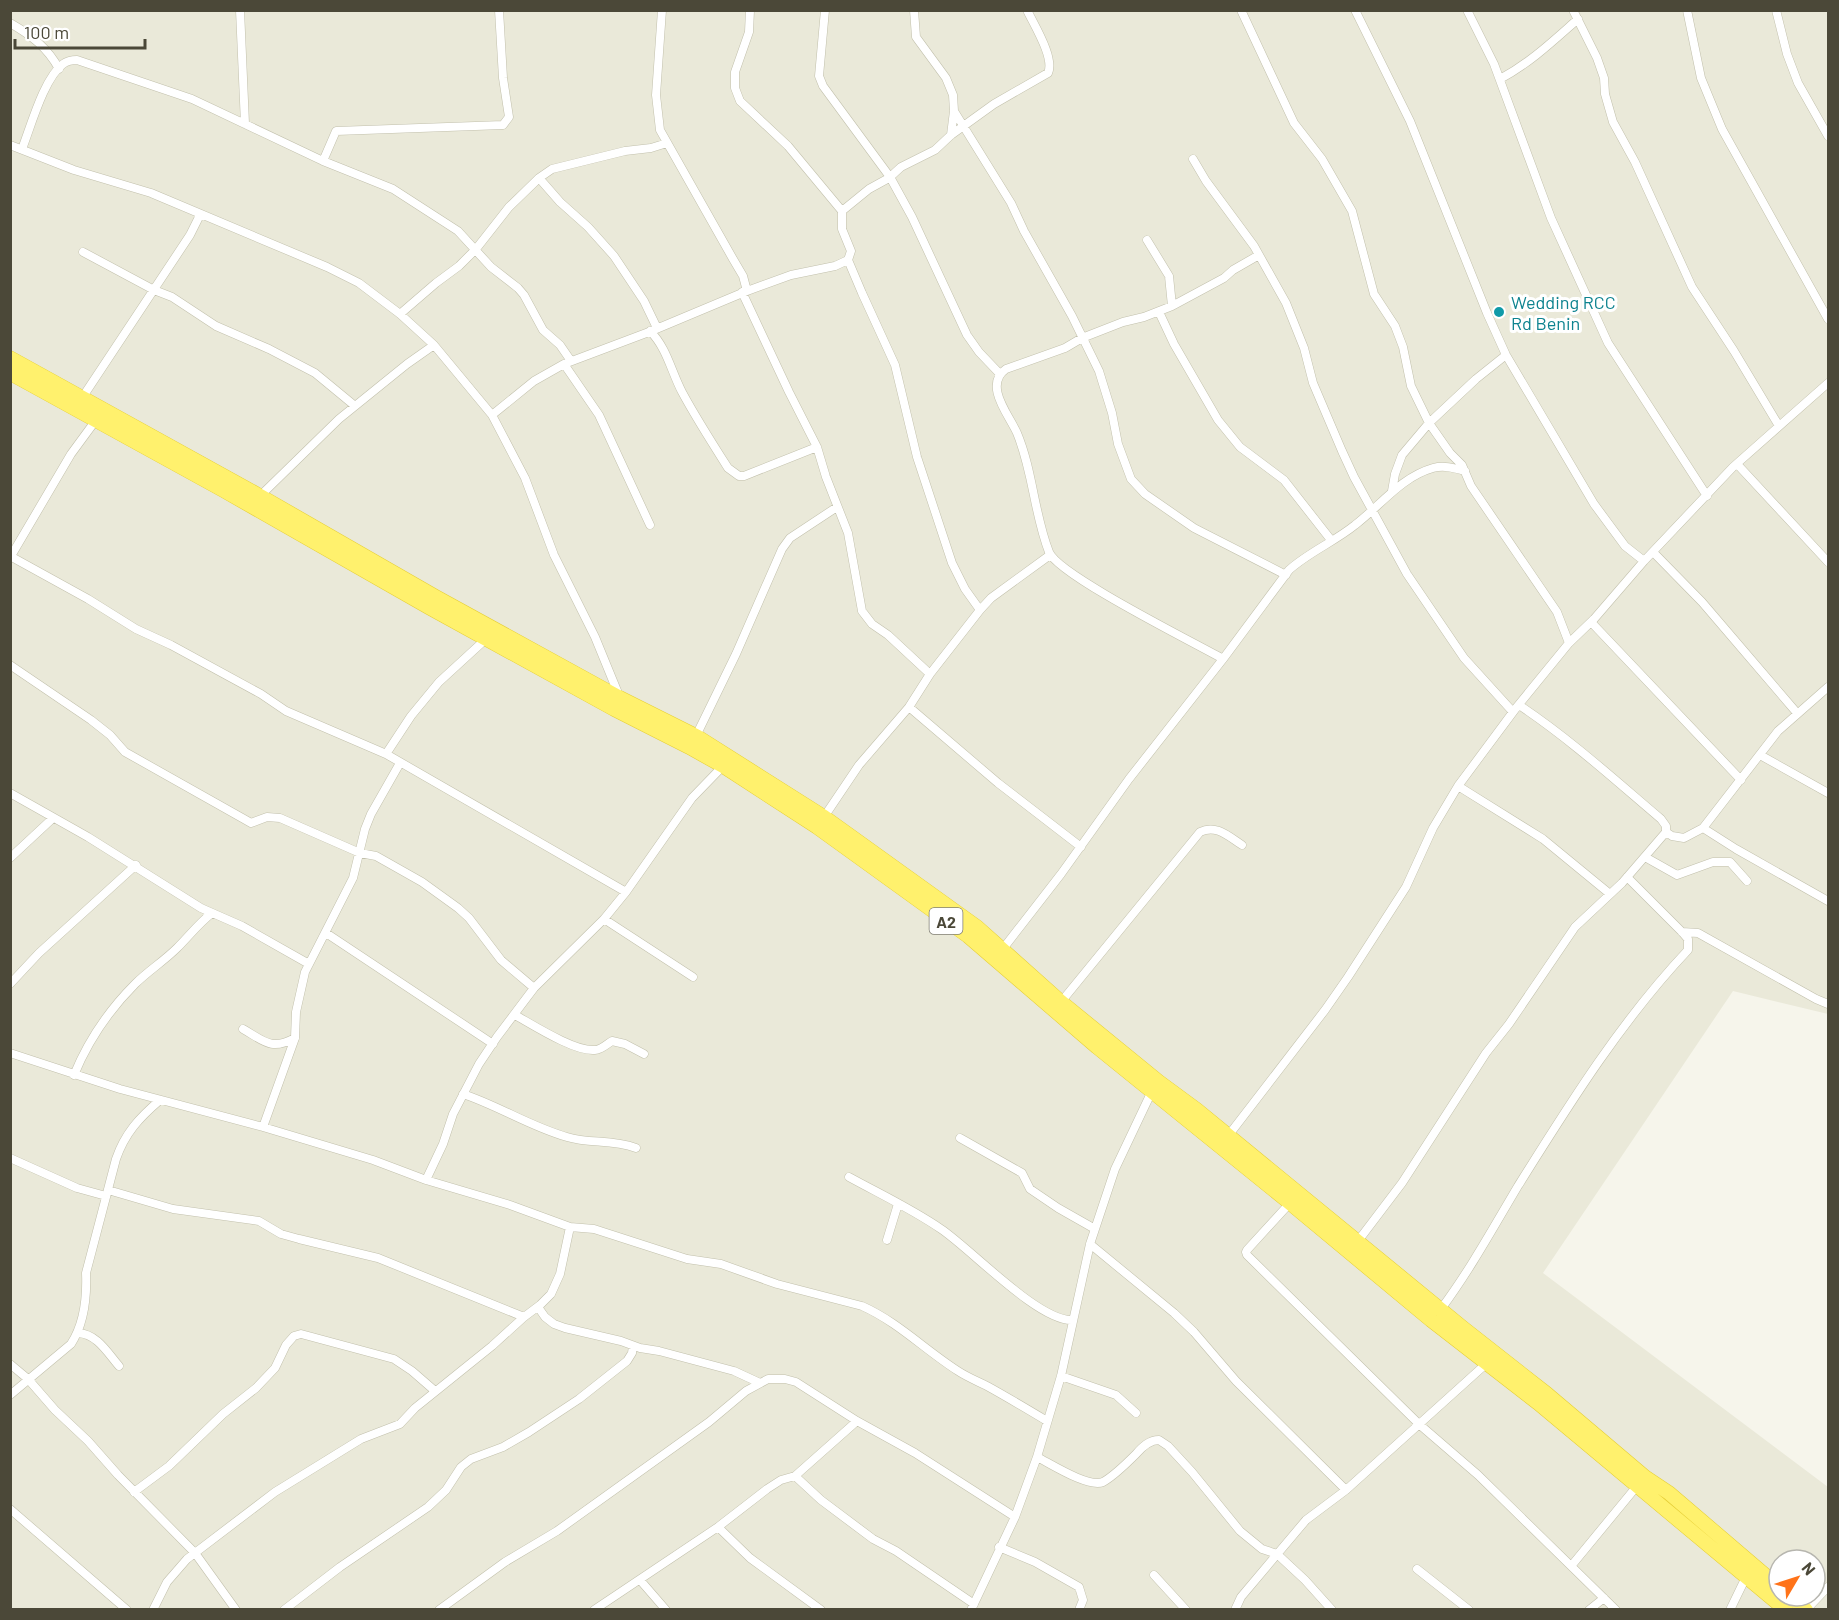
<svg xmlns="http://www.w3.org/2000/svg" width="1839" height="1620" font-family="Barlow,sans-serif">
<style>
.residential{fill:#eae9d9;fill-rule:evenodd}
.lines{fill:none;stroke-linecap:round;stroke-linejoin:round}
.street-casing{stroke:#c2c0ac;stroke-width:9}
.highway-casing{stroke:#e5ce36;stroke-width:15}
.street{stroke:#fff;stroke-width:8}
.highway{stroke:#fff16d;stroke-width:14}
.culture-dot{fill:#0f9aa8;stroke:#fff;stroke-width:2}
.labels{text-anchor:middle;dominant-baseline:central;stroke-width:6;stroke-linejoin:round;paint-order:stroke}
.shield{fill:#fff;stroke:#817f74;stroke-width:1.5}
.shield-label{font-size:16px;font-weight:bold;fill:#4b4838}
.culture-label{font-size:18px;fill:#0d838f;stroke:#fff;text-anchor:start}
</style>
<rect width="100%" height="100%" fill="#f6f5eb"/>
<!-- residential -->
<path class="residential" d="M11,11h1817v1003l-95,-23 -190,282 285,214v122l-1817,1zM1779,1560h36v36h-36z"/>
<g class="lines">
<!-- street casing -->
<g class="street-casing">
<path id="street" d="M240,10l5,114
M662,10l-6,85 4,35 73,129 10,17 4,15
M750,10l-1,22 -14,40v16l5,13 48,45 54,65
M825,10l-6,66 4,10 67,91 22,40 55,118 12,17 20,21
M914,10l2,27 30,41 7,17 1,16 -3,24
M1241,10l53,113 28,36 30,52 22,83 21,32 8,21 8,39 18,37 21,30 12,12 9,21 86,126 12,31
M1355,10l55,111 77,192 19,42 88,149 31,42 19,15
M1467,10l27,54 57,154 57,125 99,153
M1573,10l24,48 7,20 1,16 8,28 22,40 57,125 42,64 45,75
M1687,10l14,68 21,51 106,190
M1776,10l11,44 11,29 30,53
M10,23c21,12 38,25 49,46
M1500,79c30,-16 53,-38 78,-60
M954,111l57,92 13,28 48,85 27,55 13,42 6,31 13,35 14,15 49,34 92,47
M10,145l64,25 77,23 176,74 32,16 41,31 34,31 58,70 33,63 29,77 41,82 25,61
M22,149c9,-23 22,-71 41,-85 4,-3 9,-4 14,-4l115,39 131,62 70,28 65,42 33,36 27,21 6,7 19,35 17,15 11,16
M1193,159l13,22 48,65 32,57 18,45 9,35 29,68 12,26 53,97 57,84 49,54
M323,161l13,-30 167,-6 6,-8 -6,-39 -4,-68
M539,178l21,24 28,25 26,29 30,45 13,27
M1147,240l22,36 3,30 -28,11 -21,5 -41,16 -17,10 -59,21c-23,16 3,46 11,64 16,38 17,81 32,119 9,23 146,91 174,107
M83,252l71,38 18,7 44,29 53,23 46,24 40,33
M742,292l47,100 28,55 9,30 22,56 14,78 10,13 16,11 42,39
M1172,306l52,-28 9,-8 26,-15
M1159,312l15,32 44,76 22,27 44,33 47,60
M400,314l36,-31 23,-17 17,-17 33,-42 30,-29 13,-9 73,-18 26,-3 16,-5
M650,331c17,17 21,40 32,61 14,26 30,51 46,76l11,8h5l73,-29
M564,364l35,51 51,110
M82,398l108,-163 10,-20
M492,415l42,-34 30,-17 85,-32 98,-41 44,-16 44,-9 13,-6
M1737,464l91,98
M1392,491l3,-17 7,-19 27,-32 47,-44 30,-24
M260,496l79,-77 68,-55 27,-19
M1653,552l49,50 95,111
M10,556l78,43 48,30 35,16 90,49 25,17 100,43 240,138
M11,556l60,-102 25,-34
M980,610l-15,-21 -13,-26 -35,-106 -22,-92 -33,-72 -14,-33 3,-9 -9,-22v-18l27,-22 20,-11 12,-11 34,-17 16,-15 43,-31 54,-31c7,-15 -14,-48 -21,-63
M1591,622l150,158
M10,665l81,55 19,15 15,17 119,67 7,4 16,-6 13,1 80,35 16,3 46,26 36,26 11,10 32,42 33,28
M909,707l89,76 83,64
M696,736l40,-82 46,-105 8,-11 47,-31
M386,754l25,-38 28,-34 48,-44
M1760,755l68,38
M1458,786l85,53 67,55
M10,793l78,44 113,71 41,18 67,38
M824,817l35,-52 50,-58 21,-33 50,-64 11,-12 59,-43
M1703,828l33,21 92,52
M1666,832l6,4 12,2 19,-10 75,-97 50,-44
M1645,857l32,18 36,-13h17l17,19
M10,858l43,-40
M604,919l89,58
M1682,932l16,1 118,66 12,5
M326,933l167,111
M1002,950l59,-76 68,-95 94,-120 66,-89c20,-18 45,-28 66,-45 25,-19 46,-48 78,-57 11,-3 21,0 32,3
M10,984l29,-31 97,-88
M1061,1002l139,-170c16,-8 28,4 42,13
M515,1015c18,10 60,37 80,35 6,0 12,-6 17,-9l13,3 19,10
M243,1029c21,12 28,22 52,9
M10,1053l110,36 143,38 110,33 53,20 84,25 60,22 24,2 93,30 34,5 56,20 85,22c36,16 63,44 96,65 9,6 19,10 29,15 20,11 40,23 60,35
M74,1075c14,-34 35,-65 61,-91 13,-13 29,-23 42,-36 12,-12 22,-25 35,-35
M463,1094c36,12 68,33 104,43 23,7 44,2 69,11
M263,1127l32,-89 1,-26 9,-40 48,-94 12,-49 6,-15 29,-51
M1228,1136l97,-126 23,-33 58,-90 27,-59 25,-42 58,-78 53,-65 25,-24 50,-58 89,-94 95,-84
M960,1138l62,35 8,16 28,19 37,21
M10,1158l67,30 29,8
M849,1177c31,17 63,32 92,52 30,20 97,92 131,91
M426,1180l17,-36 10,-30 26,-50 18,-27 37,-49 70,-69 22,-27 66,-94 31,-32
M108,1190l65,19 86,12 22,13 18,5 79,19 146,59
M1290,1203l-43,47 -1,2 1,3 173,170 58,50 138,135
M887,1240l11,-36
M1358,1241l44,-58 84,-130 23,-29 66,-97 47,-44 44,-51v-6l-5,-7c-46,-39 -91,-80 -142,-114
M1090,1244l84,69 20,19 42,49 110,109
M538,1307l7,10 9,7 11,4 56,13 19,7 19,3 75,20 26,12
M1441,1309c29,-39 52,-81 77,-123 52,-83 103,-165 170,-236v-11l-6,-7 -55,-55
M78,1333c19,1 29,19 41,33
M10,1364l18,15 27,31 33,31 30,34 77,78 41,57
M1061,1376l55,19 20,18
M10,1395l61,-51c13,-20 16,-47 15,-71l30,-114c9,-26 23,-41 44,-59
M1037,1457c14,7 51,31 66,25 11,-6 24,-19 33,-28 6,-7 13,-14 23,-14l9,6 24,26 48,59 22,18 15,5 28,26 27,30
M795,1476l26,24 52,39 23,12 78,53
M134,1492l35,-26 54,-52 33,-26 19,-20 11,-23 8,-9 7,-2 93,25 18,12 23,20
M10,1509l117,101
M718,1527l32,31 71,52
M999,1547l36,15 44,25 4,13 -4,10
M1572,1565l65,-79
M1417,1569l52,41
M1154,1575l32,35
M640,1580l26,30
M153,1610l14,-28 20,-23 88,-67 86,-53 39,-15 15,-16 77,-62 32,-29 16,-12 11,-11 9,-20 10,-47
M284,1610l56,-43 88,-60 18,-17 15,-23 10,-8 32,-12 26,-15 50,-33 48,-38 5,-8 1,-7
M439,1610l66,-48 52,-31 152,-109 37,-31 22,-12h17l11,3 61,39 58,32 100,64
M594,1610l124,-83 49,-38 14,-9 14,-4 62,-55
M971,1610l44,-93 22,-60 24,-81 29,-132 25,-75 37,-78
M1235,1610l6,-13 65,-77 40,-30 141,-127
M1589,1610l15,-12
M1730,1610l16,-33
M1806,1610l22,-23"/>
</g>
<!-- highway casing -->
<g class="highway-casing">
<path id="highway" d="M10,358l250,138 176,101 184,101 76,38 128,81 153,110 84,75 98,80 38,28 266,218 84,66 98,83 24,16 110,94
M10,373l213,117 207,118 184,101 75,38 34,19 94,61 151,109 129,111 193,156 141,117 107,83 248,207
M1790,1596l16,14"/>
</g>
<!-- street -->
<use href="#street" class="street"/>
<!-- highway -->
<use href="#highway" class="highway"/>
</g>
<!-- markers -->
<circle class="culture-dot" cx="1499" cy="312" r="6"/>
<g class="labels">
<!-- shield labels -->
<rect class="shield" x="929.5" y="908" width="33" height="26" rx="4.5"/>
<g class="shield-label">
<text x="946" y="921">A2</text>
</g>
<!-- culture labels -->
<g class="culture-label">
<text x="1511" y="302">Wedding RCC<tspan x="1511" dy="21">Rd Benin</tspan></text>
</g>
</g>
<!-- border -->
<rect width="1839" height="1620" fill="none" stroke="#4b4838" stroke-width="24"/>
<!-- north arrow -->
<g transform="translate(1797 1578) rotate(51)"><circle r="28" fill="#ffffff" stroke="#b7b6af" stroke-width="1.5"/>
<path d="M0-4.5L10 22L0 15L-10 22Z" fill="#ff7319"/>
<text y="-9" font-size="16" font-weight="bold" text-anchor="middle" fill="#4b4838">N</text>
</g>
<!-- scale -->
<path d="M15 39v9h130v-9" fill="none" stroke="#4b4838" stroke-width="3"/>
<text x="24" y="39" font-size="18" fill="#4b4838" stroke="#ffffff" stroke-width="4.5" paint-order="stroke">100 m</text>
</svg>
